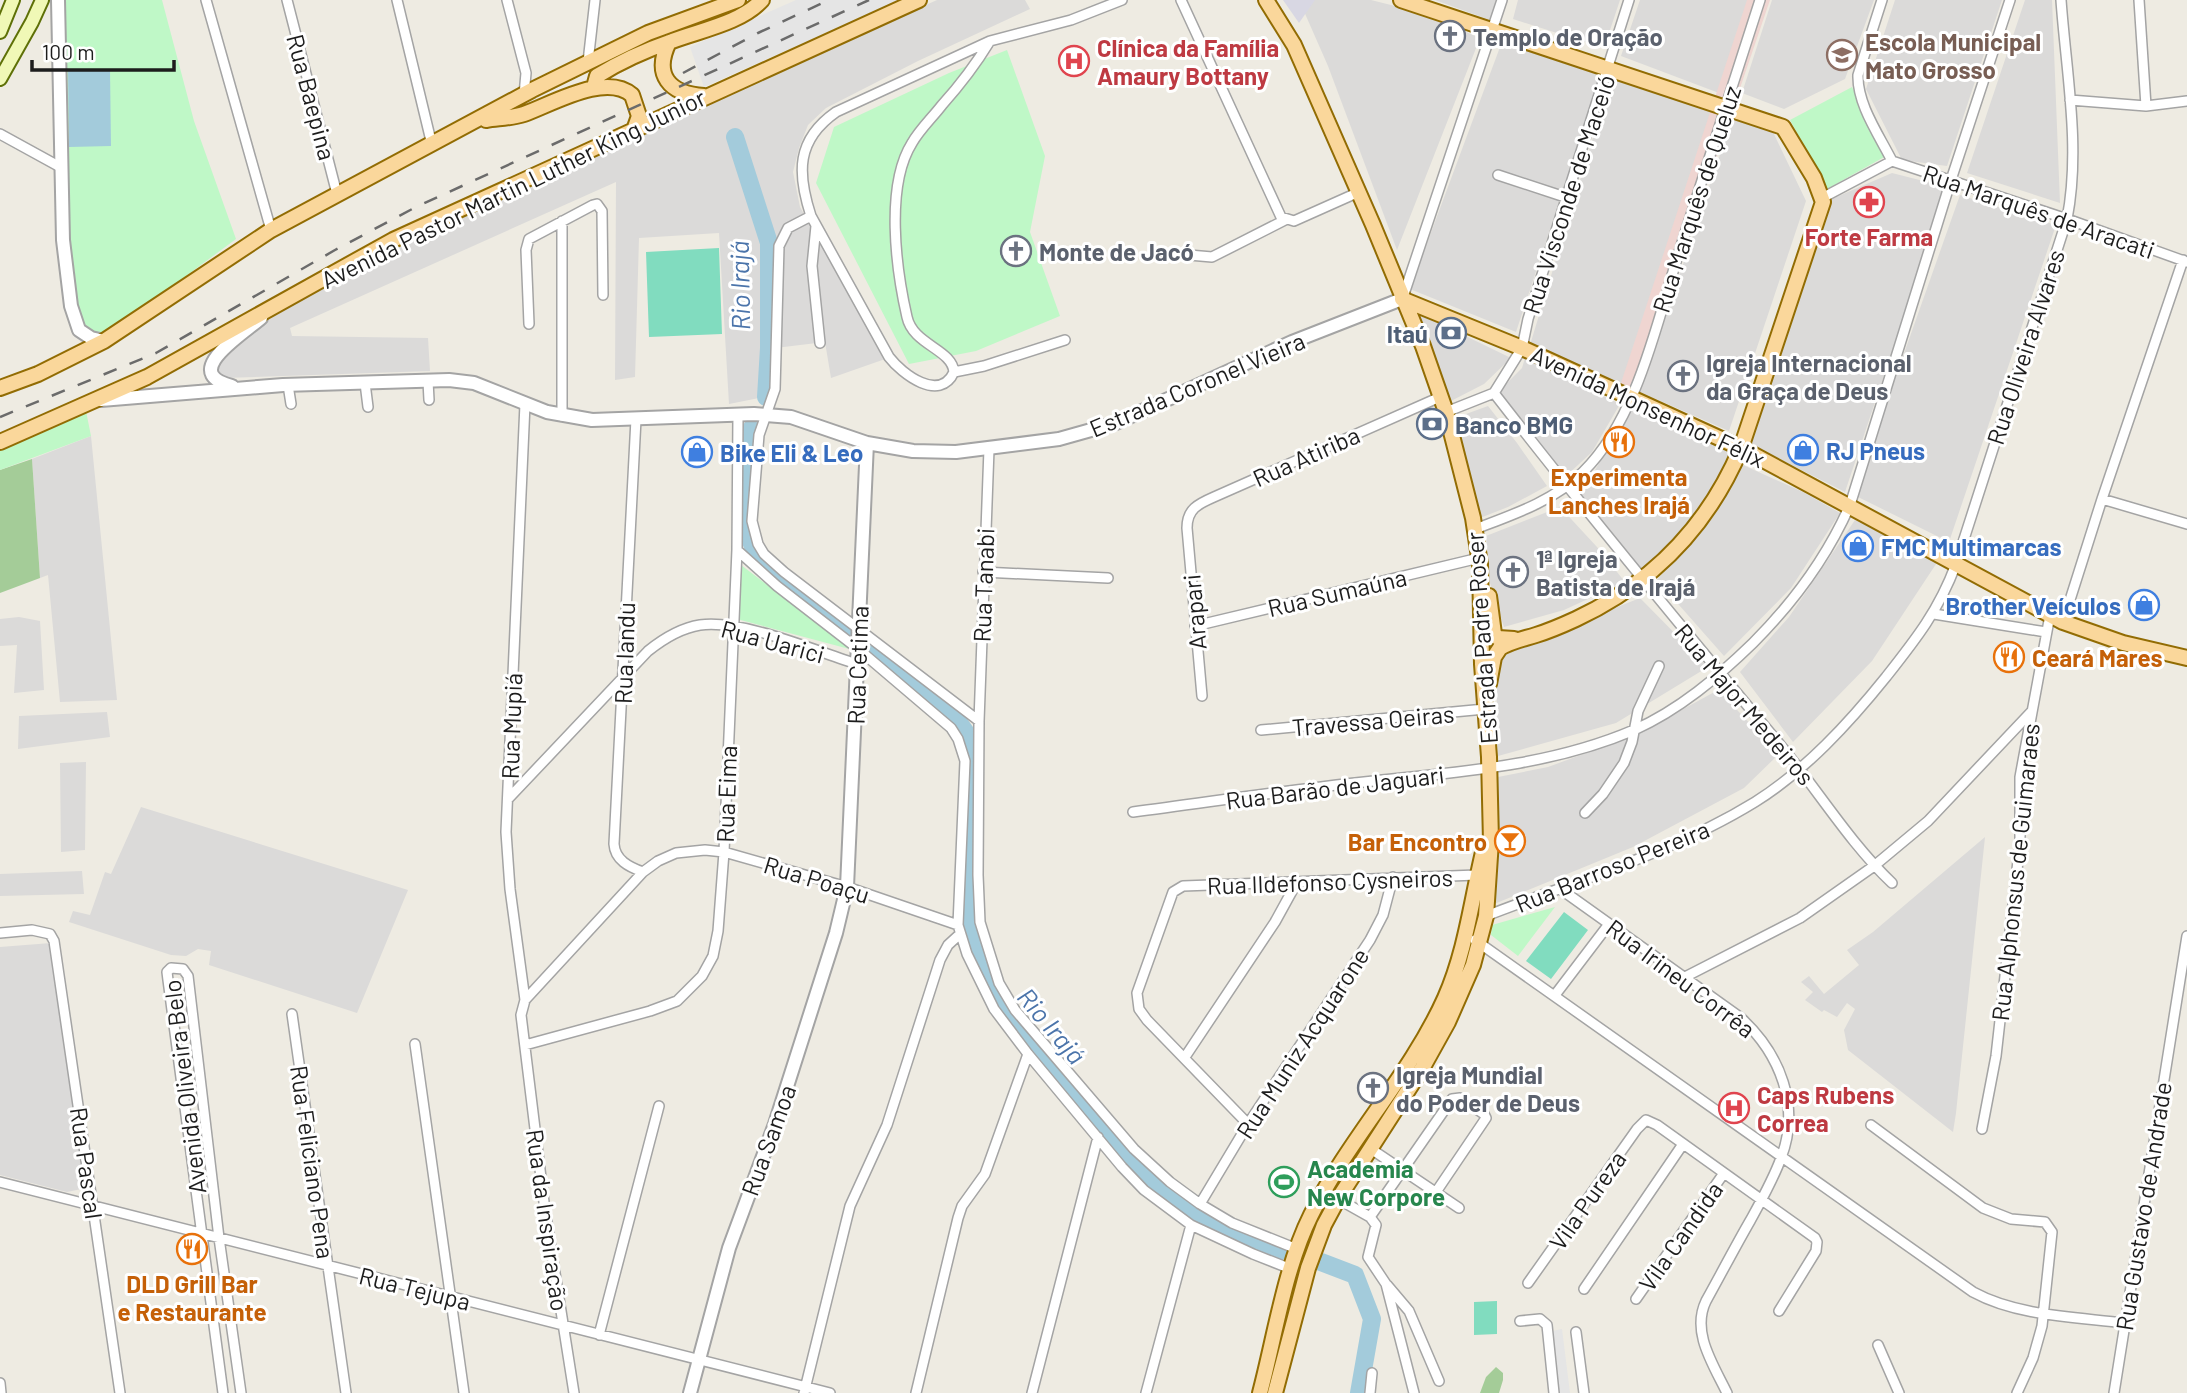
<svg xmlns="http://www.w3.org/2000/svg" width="2187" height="1393" font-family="Barlow,sans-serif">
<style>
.residential{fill:#dbdad9}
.commercial{fill:#efd5d1}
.forest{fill:#a4cc98}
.park{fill:#bff8c7}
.pitch{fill:#81dcbf}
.parking{fill:#e5e5e5}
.plaza{fill:#d8d7e3}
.water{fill:#a3cbdb}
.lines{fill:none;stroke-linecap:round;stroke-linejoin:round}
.river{stroke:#a3cbdb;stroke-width:18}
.minor-casing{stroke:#a4a4a4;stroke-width:12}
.tertiary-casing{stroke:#a4a4a4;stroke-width:16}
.secondary-casing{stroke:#5e7007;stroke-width:16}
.primary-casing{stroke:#926c03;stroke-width:18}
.minor{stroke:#fff;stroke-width:9}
.tertiary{stroke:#fff;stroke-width:12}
.secondary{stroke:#f0f8b6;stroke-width:12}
.primary{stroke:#fad79b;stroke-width:14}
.rail{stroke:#6b6b6b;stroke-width:2.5;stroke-dasharray:14 14;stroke-linecap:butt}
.labels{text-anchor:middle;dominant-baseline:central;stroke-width:6;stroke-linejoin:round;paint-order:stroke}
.worship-label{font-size:24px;font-weight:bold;fill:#5b616d;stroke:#fff;text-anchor:start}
.education-label{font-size:24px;font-weight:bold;fill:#785e54;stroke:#fff;text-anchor:start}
.health-label{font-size:24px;font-weight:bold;fill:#be3a42;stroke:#fff;text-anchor:start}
.street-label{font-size:24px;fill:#1d1d1d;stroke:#fff}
.service-label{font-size:24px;font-weight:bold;fill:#4e5e75;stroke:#fff;text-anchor:end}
.shop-label{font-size:24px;font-weight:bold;fill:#366cbe;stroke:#fff;text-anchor:start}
.food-label{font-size:24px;font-weight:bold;fill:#c56008;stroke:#fff}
.leisure-label{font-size:24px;font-weight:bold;fill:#27864d;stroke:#fff;text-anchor:start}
.water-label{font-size:26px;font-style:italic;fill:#4b74aa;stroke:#fff}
</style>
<rect width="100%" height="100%" fill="#eeebe2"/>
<!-- residential -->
<path class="residential" d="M937,0h88l5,9 -112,52 -92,47 -18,17 -9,23 -6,24 7,35 88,151 -57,20 -6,-36 -58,7 -3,48 -35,7 -10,-171 -80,5 -4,139 -20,3 1,-198 -326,146 2,8 136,2 2,33 -207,7 -8,-6v-11l34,-29 109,-68 140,-67z
M1299,0h72l48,12 61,26 -83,212 -69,-184z
M1435,0h61l-6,20z
M1518,0h102l-16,48 -91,-29z
M1640,0h108l-29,93 -98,-37z
M1772,0h102l-29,79 -61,30 -42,-16z
M1895,0h107l-55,166 -45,-6 -36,-71z
M2025,0h27l8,203 -93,-30z
M1503,39l98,36 -85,257 -106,-43z
M1612,75l106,38 -88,283 -100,-51z
M1732,119l41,13 33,69 -77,230 -89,-39z
M1892,173l55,14 -102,305 -99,-50 81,-241z
M1960,195l96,30 -107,317 -95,-47z
M1414,311l97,47 -27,26 -35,18z
M1525,358l95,46 -28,48 -28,26 -65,-87 23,-23z
M1634,405l49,22 50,27 -38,61 -53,62 -69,-88 22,-19z
M1488,406l29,37 30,43 -39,21 -28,11 -25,-100z
M91,436l26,264 -57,2 -12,-127 -8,3 -8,-119z
M1743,465l60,27 37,21 -49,75 -67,68 -67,-76 47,-55z
M1560,507l37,40 28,35 -61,28 -60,17 -14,-44 -4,-47z
M1855,520l83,41 -66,100 -79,81 -53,-70 49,-55z
M1640,598l68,69 -92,56 -118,33 -2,-92 12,-13z
M19,617l21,4 4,69 -30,3 3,-48 -17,1v-27z
M1718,690l61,64 -35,34 -111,59 -139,57 4,-127 50,-10 90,-33z
M107,712l3,25 -92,12 1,-33z
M86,762l-1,88 -24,2 -1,-89z
M141,807l267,83 -51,123 -148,-48 2,-14 -13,-2 -12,7 -15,-1 -102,-33 4,-11 17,4 15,-43 6,2z
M1985,837l-29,276 -3,19 -105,-82 -4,-20 11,-21 -8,-6 -10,14 -13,-7 -2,2 -17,-12 8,-8 -12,-10 8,-6 15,18 35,-29 -12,-15 26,-18z
M82,871l2,23 -84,2v-22z
M51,943l35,245 -19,4 -67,-17v-228z"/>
<!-- commercial -->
<path class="commercial" d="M1747,0h23l-134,394 -17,-5z"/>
<!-- forest -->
<path class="forest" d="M32,459l8,119 -40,15v-123z
M1496,1367l7,6v7l-4,13h-19l6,-16z"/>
<!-- park -->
<path class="park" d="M60,0h102l32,121 42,118 -130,96 -14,3 -21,-28z
M1007,50l38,106 -15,76 30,84 -84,35 -67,13 -93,-181 18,-56 115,-54z
M1852,87l34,69 -59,33 -37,-69z
M86,411l5,25 -91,34v-26z
M741,565l112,85 -116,-31z
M1555,907l-37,49 -27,-21 1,-10z"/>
<!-- pitch -->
<path class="pitch" d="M719,248l3,86 -73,3 -3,-85z
M1564,912l24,18 -37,49 -25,-18z
M1497,1301v33l-23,1v-33z"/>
<!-- parking -->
<path class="parking" d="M796,0h104l-196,87 -14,-40z
M1562,1329l8,64h-20l-6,-60z"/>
<!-- plaza -->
<path class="plaza" d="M1283,0h32l-16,23z"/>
<!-- water -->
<path class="water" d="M68,69h42l1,77 -42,1z"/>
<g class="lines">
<!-- river -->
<path class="river" d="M735,137l34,106v105l-3,49
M751,429l-5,100 10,25 9,11 89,69
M872,648c25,20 86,63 97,91 2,5 3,11 4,17l-4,116 1,52 11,44 18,38 120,142 36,36 23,19 39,23 62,26
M1321,1262l34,13 17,44 -13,74"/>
<!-- minor casing -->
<g class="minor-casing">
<path id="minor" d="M206,0l65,230
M287,0l50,194
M397,0l35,145
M507,0l19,73 -2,22
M1181,0l100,217 13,4 65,-29
M1882,0l-24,75c-1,29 21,60 34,86
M2139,0l7,106
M588,62l7,-62
M2070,100l76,6 41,-5
M0,134l62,34
M1892,161l175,58 120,43
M1498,175l70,23
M1822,198l70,-37
M811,216l-23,12 -9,18 -4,143 -16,46 -7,86 6,23 6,10 20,18 195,149 -1,154 2,47 19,61 16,27 119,139 36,33 30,22 32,19 65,26
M562,221v195
M816,226l-4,40 8,77
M1189,255l23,2 73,-37
M1403,297l99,-297
M529,324l-3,-74 3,-11 64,-34 4,-1 5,7 1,84
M954,372c-14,31 -52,2 -65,-15l-78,-141c-14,-43 -15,-76 25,-104l154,-71 81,-21 51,-20
M954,372c-2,-23 -41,-27 -47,-55 -11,-48 -22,-131 5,-174 8,-14 20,-25 30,-38 18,-20 34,-41 48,-64
M954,372l30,-6 81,-26
M428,381l1,19
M365,383l3,24
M288,385l3,19
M1494,393c93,120 190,237 288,354 37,45 68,96 110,136
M525,404l-19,428 4,57 15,111 -4,15 24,195 29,183
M1446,412l48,-19 28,-45 6,-29 101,-319
M636,419l-22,425c1,16 15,23 29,28
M2102,499l85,25
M1475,529c37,-14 79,-28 108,-57 55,-54 74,-151 97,-223 26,-83 53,-166 80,-249
M737,550l40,36 80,62 94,80 7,11 7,22 -7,164 9,29 27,55 34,45 94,113 22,23 47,35 62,29 38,15
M983,572l125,6
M1934,614l112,18
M2063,622l39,-123 81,-239
M1195,626l284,-68
M1202,696l-15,-168c0,-19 11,-24 27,-31l226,-100
M979,721l10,-272
M1261,730l224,-21
M508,799l140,-148c15,-12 33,-23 52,-26 42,-6 115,26 157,39
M1133,812c77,-10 154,-22 231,-30 91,-10 184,-15 270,-52 45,-20 84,-53 119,-87 40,-40 74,-86 97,-138l101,-325 59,-180
M1585,813l18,-19 21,-31 8,-21 6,-31 21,-45
M1559,888l182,130c39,36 60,88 40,140 -8,22 -20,43 -31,63 -15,26 -29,53 -44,80 -15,31 7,63 21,92
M1486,916c90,-35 186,-63 269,-114 51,-32 94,-79 131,-125 30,-38 53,-67 70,-113l111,-345c14,-71 -1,-148 -6,-219
M0,933l32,-3 18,4 4,7 66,452
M1475,940l498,352c44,24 102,25 151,31
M1683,978l117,-60 74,-52 54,-45 103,-109
M1555,995l54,-71
M525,1000l118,-128 15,-11 18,-8 29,-3 19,2 123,35 111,38
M292,1014l54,379
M415,1044l49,349
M525,1045l125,-34 27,-10 25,-25 11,-20 5,-25 6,-79 13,-302 1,-135
M1185,1057l90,-135 22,-40
M1248,1124l-101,-104 -8,-11 -2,-16 36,-101 10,-6 294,-11
M1871,1125l112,83 28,11 34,3 7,10 -10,94 -9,32 -16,35
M1982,1129l14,-73 24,-213v-66l30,-162
M1371,1149l88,59
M0,1182l830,211
M1338,1199l32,18
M1200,1204l48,-80 122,-184 13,-25 10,-38
M1528,1283l109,-154 9,-9 11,5 158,113 2,4 -1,9 -37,60
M1387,1285l22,26 30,70
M1584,1289l99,-145
M1636,1299l88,-126
M1520,1321l20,-2 7,6 7,68
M1576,1332l8,61
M599,1335l60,-229
M1878,1345l21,48
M0,1383l1,10
M223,1393l-55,-413 -1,-8 4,-4 12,1 5,7 31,262 22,155
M804,1393l46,-187 37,-81 53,-165 8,-15 12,-11
M916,1393l42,-175 4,-12 23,-32 43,-120
M1032,1393l66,-256
M1146,1393l45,-168
M1370,1393l2,-20
M1414,1393l-28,-109 -18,-27 8,-32 -6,-8 82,-118 8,-1 24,16 2,4 -50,74
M2114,1393l73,-457"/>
</g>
<!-- tertiary casing -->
<g class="tertiary-casing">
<path id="tertiary" d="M58,0l5,240 8,66 8,24 12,8 13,3
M232,386c-54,-13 11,-52 29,-68
M101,400l182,-15 166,-5 25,3 73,29 45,8 162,-6 37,3 76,26 46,8 43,1 103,-13 57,-16 176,-81 110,-43
M690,1393l39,-145 46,-124 61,-191 11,-46 20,-444"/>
</g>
<!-- secondary casing -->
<g class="secondary-casing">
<path id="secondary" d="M0,32l13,-32
M0,79l32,-57 10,-22"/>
</g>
<!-- primary casing -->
<g class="primary-casing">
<path id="primary" d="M1266,0l28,45 79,180 50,121 23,66 27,106 7,46 2,100 7,93 2,84 -5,75 -13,49 -25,57 -25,45 -85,132 -14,26 -16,43 -33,125
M1401,0l382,127 31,51 9,24 -82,246c-33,78 -88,135 -165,171 -13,6 -27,12 -40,16 -13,4 -25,6 -36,13l-6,9 -5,27
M669,42c-16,33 0,52 35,54
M594,87l3,-11c24,-15 49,-26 75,-35 29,-11 69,-18 90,-41
M486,120c12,-2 26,-2 38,-6 28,-10 82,-42 108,-19l7,21 -5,14
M1402,299l120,49 219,100 322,174 60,21 64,15
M0,388l38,-14 66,-33 167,-111 261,-140 116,-57 90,-33
M0,442l147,-65 246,-137 526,-240
M1489,596l5,38 4,4 16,1
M1260,1393c15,-57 25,-126 51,-178 38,-77 99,-139 134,-217 22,-50 27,-103 40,-154"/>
</g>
<!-- minor -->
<use href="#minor" class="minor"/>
<!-- tertiary -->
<use href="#tertiary" class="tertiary"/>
<!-- secondary -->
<use href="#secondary" class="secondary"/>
<!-- primary -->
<use href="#primary" class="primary"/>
<!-- rail -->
<path class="rail" d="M683,73l75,-40 71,-33
M0,417l156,-64 179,-103 81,-43 453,-207"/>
</g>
<!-- icons -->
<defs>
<g id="church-ring" transform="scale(1.575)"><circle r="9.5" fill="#fff" stroke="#6b7280" stroke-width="1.5"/><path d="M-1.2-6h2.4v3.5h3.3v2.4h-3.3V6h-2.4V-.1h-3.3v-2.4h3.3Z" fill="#6b7280"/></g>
<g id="school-ring" transform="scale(1.575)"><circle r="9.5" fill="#fff" stroke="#8d6e63" stroke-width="1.5"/><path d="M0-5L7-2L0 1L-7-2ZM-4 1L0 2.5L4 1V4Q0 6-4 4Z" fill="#8d6e63"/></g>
<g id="hospital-ring" transform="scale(1.575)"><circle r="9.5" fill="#fff" stroke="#e0444e" stroke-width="1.5"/><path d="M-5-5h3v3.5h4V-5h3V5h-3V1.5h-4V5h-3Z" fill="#e0444e"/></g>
<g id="pharmacy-ring" transform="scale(1.575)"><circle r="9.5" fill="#fff" stroke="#e0444e" stroke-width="1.5"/><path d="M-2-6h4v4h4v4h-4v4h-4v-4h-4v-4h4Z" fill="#e0444e"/></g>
<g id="bank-ring" transform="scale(1.575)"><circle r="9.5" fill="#fff" stroke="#5c6f8a" stroke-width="1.5"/><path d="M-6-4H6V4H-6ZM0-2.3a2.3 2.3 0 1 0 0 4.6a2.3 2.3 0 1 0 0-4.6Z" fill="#5c6f8a"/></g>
<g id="restaurant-ring" transform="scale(1.575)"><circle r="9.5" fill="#fff" stroke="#e8710a" stroke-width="1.5"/><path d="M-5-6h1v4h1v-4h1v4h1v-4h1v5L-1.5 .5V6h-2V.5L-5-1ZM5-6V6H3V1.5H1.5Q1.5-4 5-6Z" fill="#e8710a"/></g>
<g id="shop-ring" transform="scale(1.575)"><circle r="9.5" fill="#fff" stroke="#3f7fe0" stroke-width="1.5"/><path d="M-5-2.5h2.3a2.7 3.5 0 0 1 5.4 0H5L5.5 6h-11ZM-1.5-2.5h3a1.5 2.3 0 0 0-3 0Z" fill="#3f7fe0"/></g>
<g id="bar-ring" transform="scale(1.575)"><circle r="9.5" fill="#fff" stroke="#e8710a" stroke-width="1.5"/><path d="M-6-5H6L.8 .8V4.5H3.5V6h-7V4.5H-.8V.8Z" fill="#e8710a"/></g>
<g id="stadium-ring" transform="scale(1.575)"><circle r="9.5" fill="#fff" stroke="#2e9e5b" stroke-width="1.5"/><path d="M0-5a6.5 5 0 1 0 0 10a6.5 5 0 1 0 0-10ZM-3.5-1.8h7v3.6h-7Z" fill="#2e9e5b"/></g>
</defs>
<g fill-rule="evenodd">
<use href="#church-ring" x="1450" y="36"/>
<use href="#school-ring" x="1842" y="55"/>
<use href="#hospital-ring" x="1074" y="61"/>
<use href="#pharmacy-ring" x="1869" y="202"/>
<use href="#church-ring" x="1016" y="251"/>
<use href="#bank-ring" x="1451" y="333"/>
<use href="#church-ring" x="1683" y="376"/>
<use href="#bank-ring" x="1432" y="424"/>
<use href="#restaurant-ring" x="1619" y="442"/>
<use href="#shop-ring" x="1803" y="450"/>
<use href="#shop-ring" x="697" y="452"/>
<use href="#shop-ring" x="1858" y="546"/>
<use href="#church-ring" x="1513" y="572"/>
<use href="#shop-ring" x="2144" y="605"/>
<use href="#restaurant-ring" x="2009" y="657"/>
<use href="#bar-ring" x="1510" y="841"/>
<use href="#church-ring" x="1373" y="1088"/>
<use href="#hospital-ring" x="1734" y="1108"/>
<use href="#stadium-ring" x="1284" y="1182"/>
<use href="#restaurant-ring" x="192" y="1249"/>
</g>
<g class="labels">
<!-- worship labels -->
<g class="worship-label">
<text x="1473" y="36">Templo de Oração</text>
<text x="1039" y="251">Monte de Jacó</text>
<text x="1706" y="362">Igreja Internacional<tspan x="1706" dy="28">da Graça de Deus</tspan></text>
<text x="1536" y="558">1ª Igreja<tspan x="1536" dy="28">Batista de Irajá</tspan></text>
<text x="1396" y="1074">Igreja Mundial<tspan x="1396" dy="28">do Poder de Deus</tspan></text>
</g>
<!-- education labels -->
<g class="education-label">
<text x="1865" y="41">Escola Municipal<tspan x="1865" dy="28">Mato Grosso</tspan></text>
</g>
<!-- health labels -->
<g class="health-label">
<text x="1097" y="47">Clínica da Família<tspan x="1097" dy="28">Amaury Bottany</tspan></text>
<text x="1869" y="236" text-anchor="middle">Forte Farma</text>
<text x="1757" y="1094">Caps Rubens<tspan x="1757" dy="28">Correa</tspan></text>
</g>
<!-- street labels -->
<g class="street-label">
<text transform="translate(312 97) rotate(75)">Rua Baepina</text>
<text transform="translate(513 188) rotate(-26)">Avenida Pastor Martin Luther King Junior</text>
<text transform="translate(1568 194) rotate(-72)">Rua Visconde de Maceió</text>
<text transform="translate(1696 199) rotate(-72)">Rua Marquês de Queluz</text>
<text transform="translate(2039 211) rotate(19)">Rua Marquês de Aracati</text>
<text transform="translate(2025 347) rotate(-72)">Rua Oliveira Alvares</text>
<text transform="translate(1197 384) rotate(-23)">Estrada Coronel Vieira</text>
<text transform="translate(1648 406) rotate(25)">Avenida Monsenhor Félix</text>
<text transform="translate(1306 456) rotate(-24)">Rua Atiriba</text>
<text transform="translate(983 585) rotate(-88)">Rua Tanabi</text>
<text transform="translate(1337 592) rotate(-13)">Rua Sumaúna</text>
<text transform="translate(1194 612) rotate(-95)">Arapari</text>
<text transform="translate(1481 638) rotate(-94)">Estrada Padre Roser</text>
<text transform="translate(773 641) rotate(15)">Rua Uarici</text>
<text transform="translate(624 653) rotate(-88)">Rua Iandu</text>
<text transform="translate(857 665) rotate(-88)">Rua Cetima</text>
<text transform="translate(1745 704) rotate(50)">Rua Major Medeiros</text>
<text transform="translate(1373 720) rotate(-5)">Travessa Oeiras</text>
<text transform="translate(511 726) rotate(-88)">Rua Mupiá</text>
<text transform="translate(1335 787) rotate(-7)">Rua Barão de Jaguari</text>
<text transform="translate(726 794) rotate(-88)">Rua Eima</text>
<text transform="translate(1612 866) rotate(-22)">Rua Barroso Pereira</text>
<text transform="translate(2015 872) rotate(-84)">Rua Alphonsus de Guimaraes</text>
<text transform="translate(817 879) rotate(17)">Rua Poaçu</text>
<text transform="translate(1330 881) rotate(-2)">Rua Ildefonso Cysneiros</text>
<text transform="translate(1681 978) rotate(37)">Rua Irineu Corrêa</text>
<text transform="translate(1302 1043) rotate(-57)">Rua Muniz Acquarone</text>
<text transform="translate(184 1087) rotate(-97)">Avenida Oliveira Belo</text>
<text transform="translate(768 1140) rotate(-70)">Rua Samoa</text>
<text transform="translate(313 1162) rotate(82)">Rua Feliciano Pena</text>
<text transform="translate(87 1163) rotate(82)">Rua Pascal</text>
<text transform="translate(1587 1200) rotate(-55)">Vila Pureza</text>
<text transform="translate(2143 1206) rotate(-81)">Rua Gustavo de Andrade</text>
<text transform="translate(548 1220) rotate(82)">Rua da Inspiração</text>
<text transform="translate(1680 1236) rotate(-55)">Vila Candida</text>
<text transform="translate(415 1288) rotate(14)">Rua Tejupa</text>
</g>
<!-- service labels -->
<g class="service-label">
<text x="1428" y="333">Itaú</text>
<text x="1455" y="424" text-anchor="start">Banco BMG</text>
</g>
<!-- shop labels -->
<g class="shop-label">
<text x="1826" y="450">RJ Pneus</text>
<text x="720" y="452">Bike Eli &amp; Leo</text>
<text x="1881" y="546">FMC Multimarcas</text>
<text x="2121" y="605" text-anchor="end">Brother Veículos</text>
</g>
<!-- food labels -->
<g class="food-label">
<text x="1619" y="476">Experimenta<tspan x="1619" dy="28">Lanches Irajá</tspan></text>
<text x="2032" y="657" text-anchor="start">Ceará Mares</text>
<text x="1487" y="841" text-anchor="end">Bar Encontro</text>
<text x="192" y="1283">DLD Grill Bar<tspan x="192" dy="28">e Restaurante</tspan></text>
</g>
<!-- leisure labels -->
<g class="leisure-label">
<text x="1307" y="1168">Academia<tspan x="1307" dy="28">New Corpore</tspan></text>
</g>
<!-- water labels -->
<g class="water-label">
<text transform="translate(739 286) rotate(-91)">Rio Irajá</text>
<text transform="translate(1052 1025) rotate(50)">Rio Irajá</text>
</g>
</g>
<!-- scale -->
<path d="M32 60v10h142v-10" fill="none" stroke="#1d1d1d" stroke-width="3.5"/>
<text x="42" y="60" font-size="21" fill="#1d1d1d" stroke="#ffffff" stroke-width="5" paint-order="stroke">100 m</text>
</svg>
